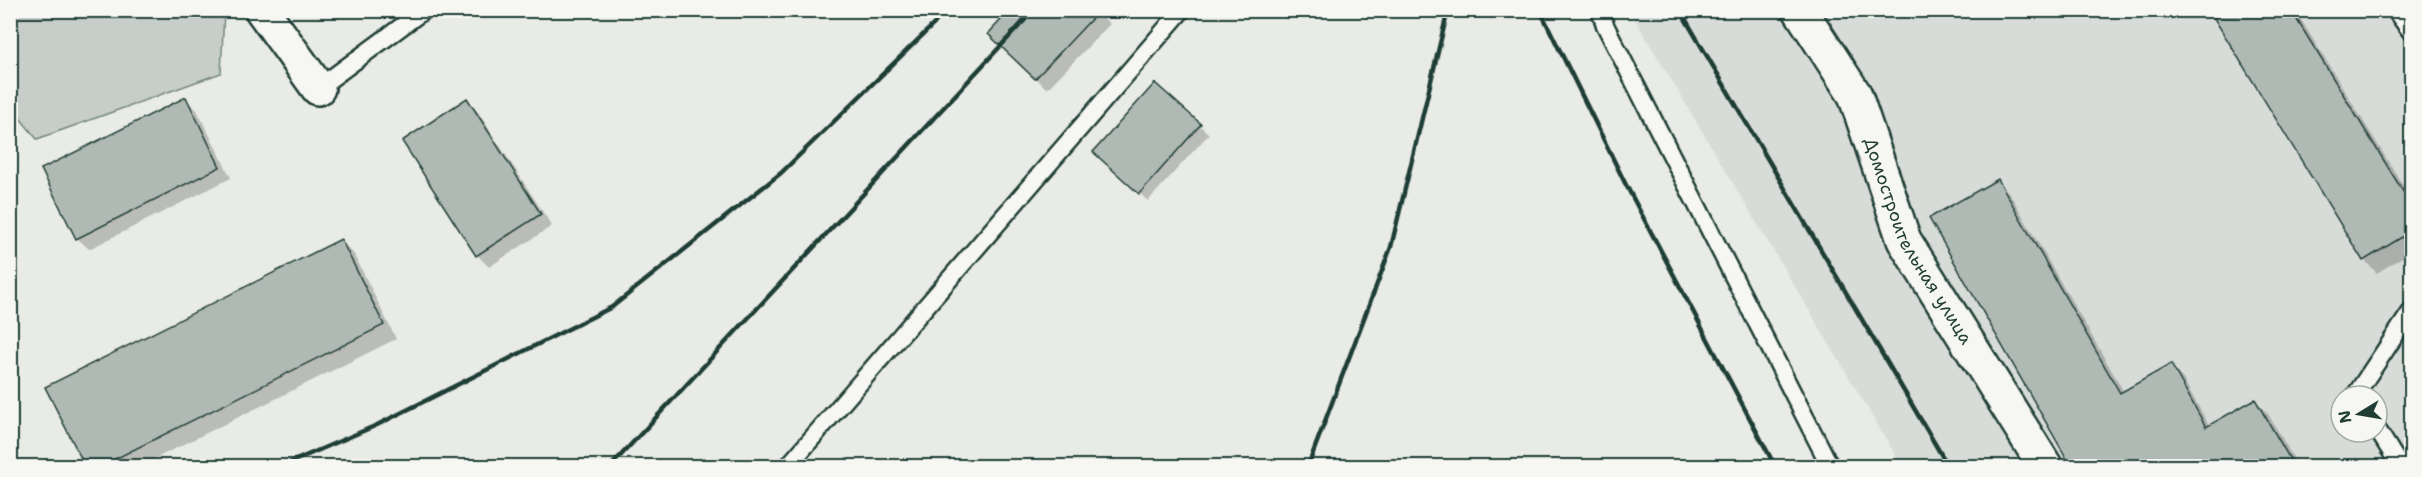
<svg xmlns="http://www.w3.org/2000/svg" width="2422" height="477" font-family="'Shantell Sans',sans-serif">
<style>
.built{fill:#d8dcd8;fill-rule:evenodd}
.green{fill:#c7cec9;stroke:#73867e;stroke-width:1.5}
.shadow{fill:#0003}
.building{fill:#b0bab5;stroke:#1f3d34;stroke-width:1.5}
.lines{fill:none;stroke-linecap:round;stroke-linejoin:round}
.service-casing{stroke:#1f3d34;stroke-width:21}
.minor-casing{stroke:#1f3d34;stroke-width:38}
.service{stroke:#f6f6f2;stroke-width:16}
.minor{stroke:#f6f6f2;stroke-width:33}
.rail{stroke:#1f3d34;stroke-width:4.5}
.labels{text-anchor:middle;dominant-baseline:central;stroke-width:5;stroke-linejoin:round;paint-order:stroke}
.street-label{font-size:18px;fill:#1f3d34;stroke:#f6f6f2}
</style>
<rect width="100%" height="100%" fill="#e9ebe7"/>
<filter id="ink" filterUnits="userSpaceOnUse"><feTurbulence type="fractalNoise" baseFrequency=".0167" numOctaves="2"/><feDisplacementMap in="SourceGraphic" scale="12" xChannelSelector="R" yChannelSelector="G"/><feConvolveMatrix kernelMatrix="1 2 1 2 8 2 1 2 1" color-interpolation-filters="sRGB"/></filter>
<g filter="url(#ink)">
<!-- built -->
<path class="built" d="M1630,11h781v455h-509zM2341,396h36v36h-36z"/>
<!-- green -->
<path class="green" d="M10,11h214l-3,62 -184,66 -26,-32z"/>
<!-- shadow -->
<path class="shadow" d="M1096,10l14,14 -63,65 -46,-44z
M2211,10h84l117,190v51l-35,22 -13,-13z
M1155,85l54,49 -61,67 -45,-40z
M185,99l12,11 34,68 -142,71 -12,-11z
M467,100l11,12 74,114 -63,41 -12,-12 -73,-114z
M1998,181l12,13 114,198 46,-26 13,13 27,48 45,-26 13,13 30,52h-225l-142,-247z
M341,241l13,13 42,85 -256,127h-54l-39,-79z
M10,453l10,10 2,3h-12z"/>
<!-- building -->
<path class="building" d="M1010,10h89v1l-64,68 -47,-45z
M2209,10h82l121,196v25l-49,30z
M1155,83l46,41 -62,70 -46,-42z
M186,97l34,70 -144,72 -35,-70z
M467,98l74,116 -65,42 -74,-115z
M1998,179l122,214 51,-29 35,63 49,-28 39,67h-223l-142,-248z
M341,239l43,86 -283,141h-16l-40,-79z
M10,452l7,14h-7z"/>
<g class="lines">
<!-- service casing -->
<g class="service-casing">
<path id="service" d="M1600,10l5,15 225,441
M2395,10l17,23
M318,88l106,-78
M2358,396l-2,-2 56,-84
M2377,429l23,37
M788,466l394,-456"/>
</g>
<!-- minor casing -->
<g class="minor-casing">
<g id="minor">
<path d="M262,10l56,78"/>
<path id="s1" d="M1800,10l55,85 49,145 141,226"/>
</g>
</g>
<!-- service -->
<use href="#service" class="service"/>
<!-- minor -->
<use href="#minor" class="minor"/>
<!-- rail -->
<path class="rail" d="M1540,10l85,173 150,283
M1680,10l268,456
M282,466l95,-41 235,-118 169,-134 153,-149 10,-14
M611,466l423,-456
M1308,466l83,-219 57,-237"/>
</g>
</g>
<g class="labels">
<!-- street labels -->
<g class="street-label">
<text stroke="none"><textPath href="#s1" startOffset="261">Домостроительная улица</textPath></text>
</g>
</g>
<!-- margin -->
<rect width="2422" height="477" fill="none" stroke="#f6f6f2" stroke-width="36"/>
<rect x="18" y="18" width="2386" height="441" fill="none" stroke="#1f3d34" stroke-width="2" filter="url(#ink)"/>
<!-- north arrow -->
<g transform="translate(2359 414) rotate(259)"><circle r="28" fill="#f6f6f2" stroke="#a0aca6" stroke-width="1.5"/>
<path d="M0-4.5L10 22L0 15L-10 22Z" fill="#1f3d34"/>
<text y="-9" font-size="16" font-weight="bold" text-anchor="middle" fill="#1f3d34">N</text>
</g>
</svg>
